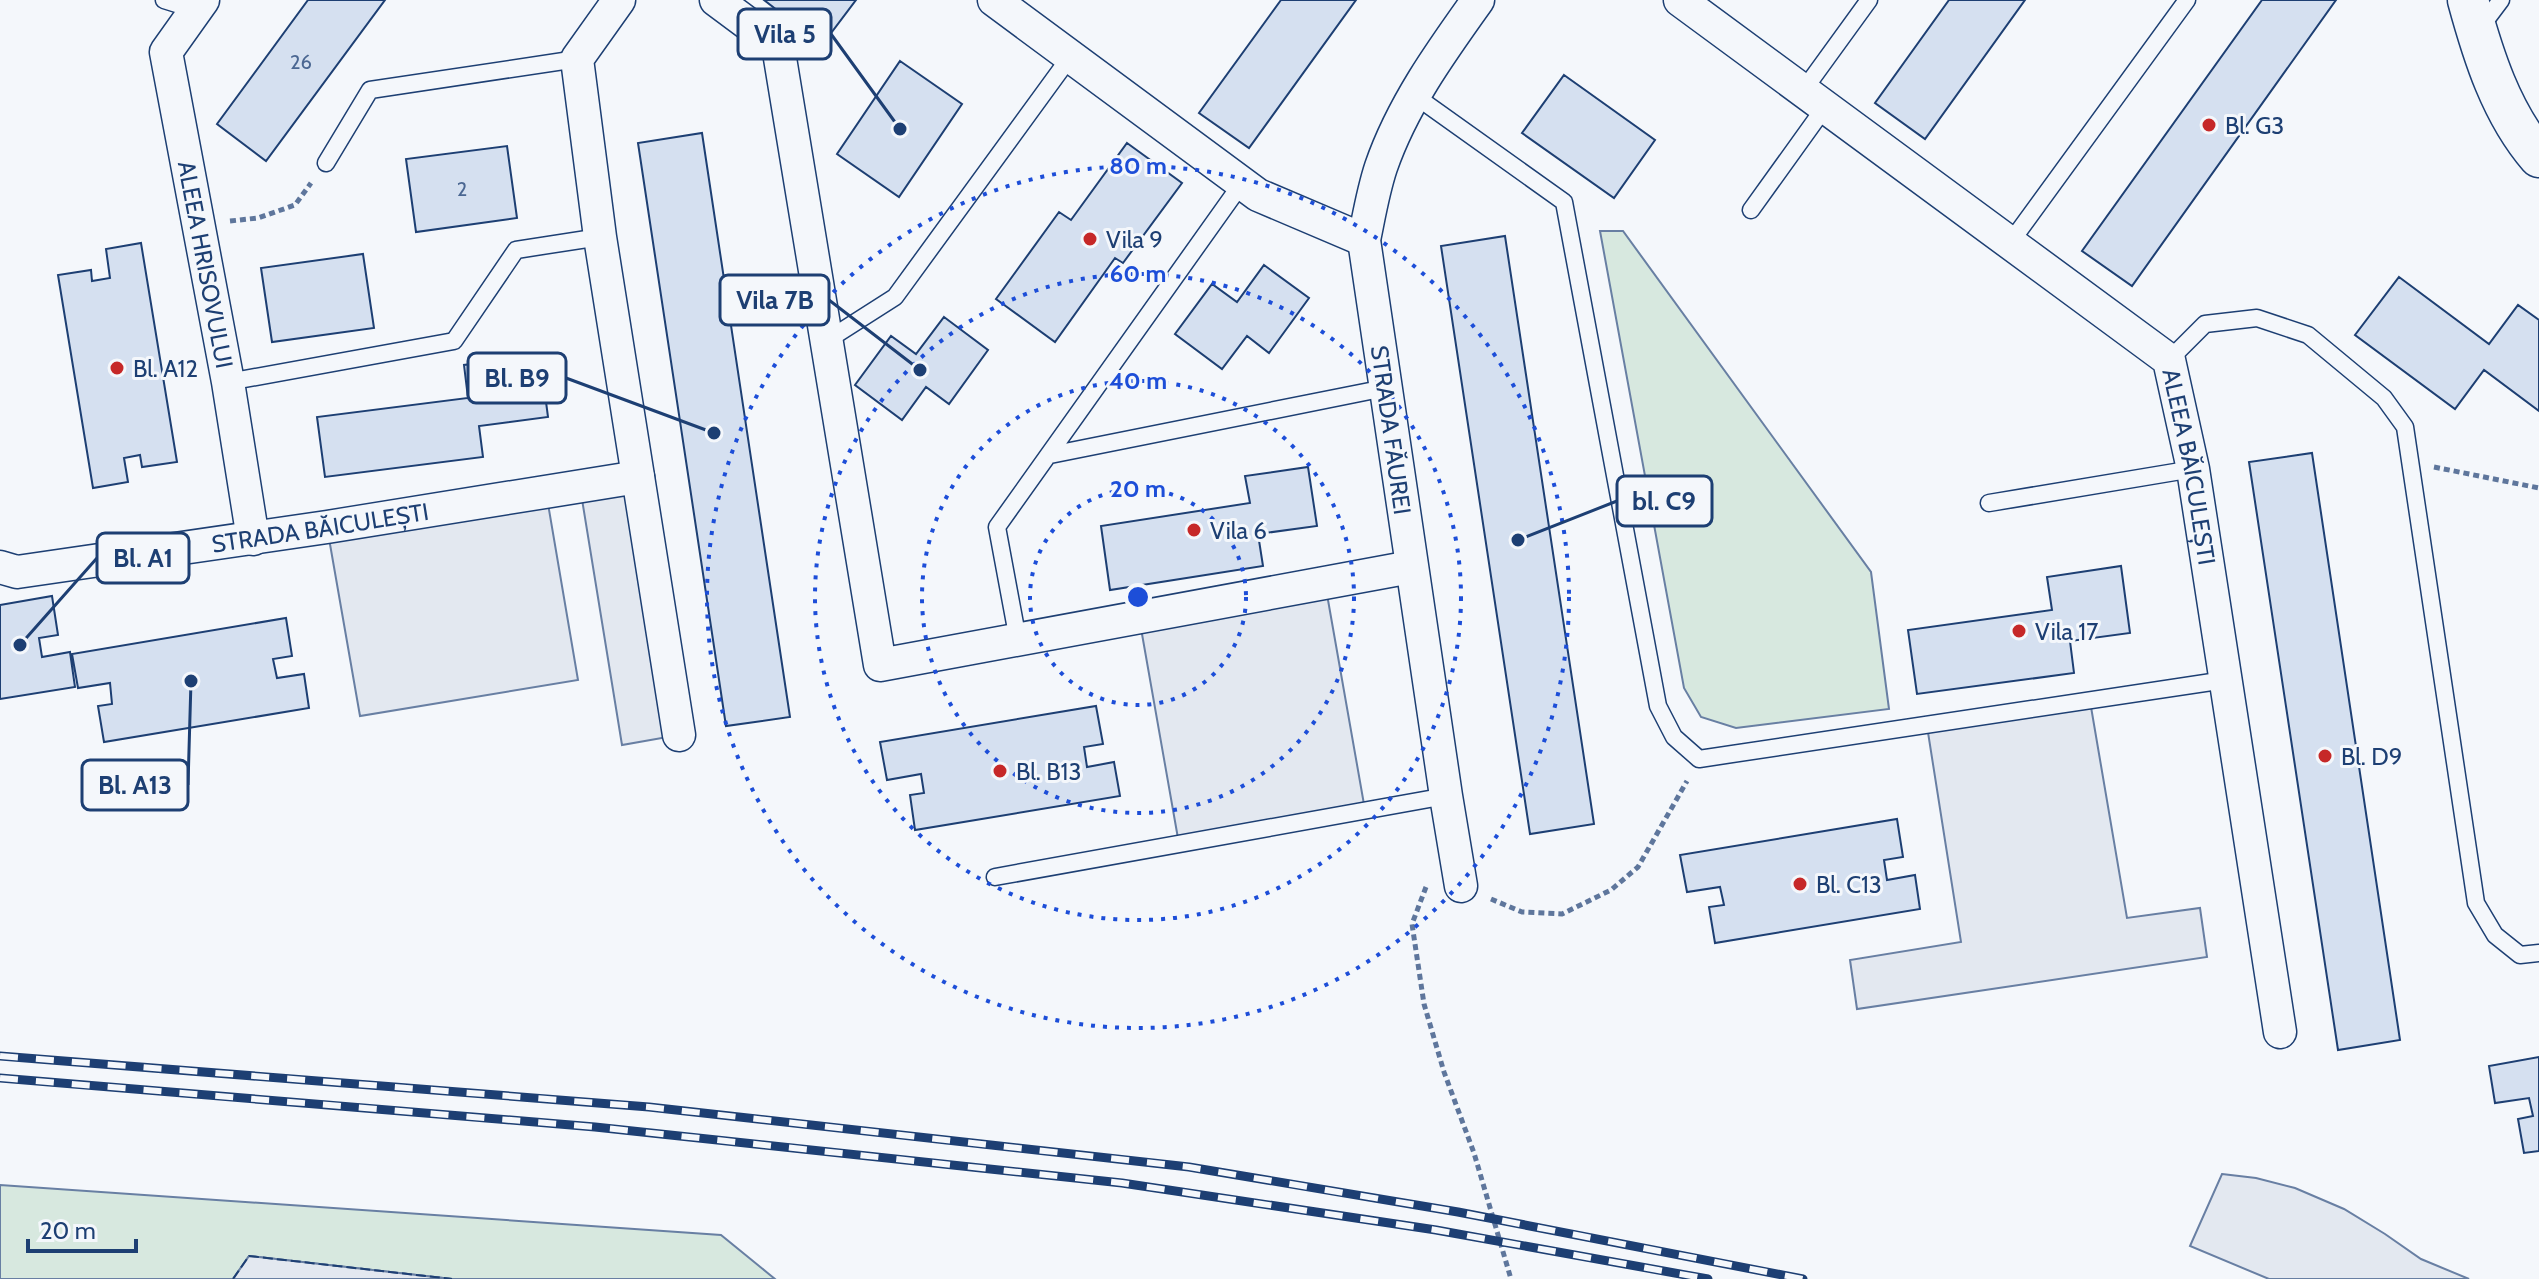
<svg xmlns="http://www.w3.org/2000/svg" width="2539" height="1279" font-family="Cabin,sans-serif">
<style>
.green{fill:#d7e8df;stroke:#687fa3;stroke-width:2}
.parking{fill:#e3e8f0;stroke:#687fa3;stroke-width:2}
.building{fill:#d5e0f0;stroke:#1d3f73;stroke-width:2}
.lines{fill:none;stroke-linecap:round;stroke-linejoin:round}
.service-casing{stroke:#1d3f73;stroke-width:19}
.minor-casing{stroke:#1d3f73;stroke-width:35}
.tertiary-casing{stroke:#1d3f73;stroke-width:43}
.path{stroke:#5e769c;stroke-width:5;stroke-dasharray:6 4;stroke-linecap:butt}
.service{stroke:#f4f7fb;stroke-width:16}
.minor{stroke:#f4f7fb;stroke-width:32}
.tertiary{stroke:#f4f7fb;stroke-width:40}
.rail-casing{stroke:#1d3f73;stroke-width:9}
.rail{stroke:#f4f7fb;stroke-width:6;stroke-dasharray:18;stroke-linecap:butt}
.fence{stroke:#1d3f73;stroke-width:2;stroke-dasharray:10 4;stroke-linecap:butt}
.ring{fill:none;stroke:#1d4ed8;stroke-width:4;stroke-dasharray:4 8}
.poi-dot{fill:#c62828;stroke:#f4f7fb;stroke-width:3}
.labels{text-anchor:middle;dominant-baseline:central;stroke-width:6;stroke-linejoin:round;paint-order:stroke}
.number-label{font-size:20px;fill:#4b6792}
.poi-label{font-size:24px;fill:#1d3f73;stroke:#f4f7fb;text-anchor:start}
.street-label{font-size:24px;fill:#1d3f73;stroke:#f4f7fb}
.centre{fill:#1d4ed8;stroke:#f4f7fb;stroke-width:4}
.ring-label{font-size:24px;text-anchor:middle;font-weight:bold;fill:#1d4ed8;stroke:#f4f7fb;stroke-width:6;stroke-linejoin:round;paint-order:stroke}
.leader{fill:none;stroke:#1d3f73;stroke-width:3}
.callout-dot{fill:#1d3f73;stroke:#f4f7fb;stroke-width:3}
.callout{fill:#f4f7fb;stroke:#1d3f73;stroke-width:3}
.callout-label{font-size:26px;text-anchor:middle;font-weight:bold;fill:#1d3f73}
</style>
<rect width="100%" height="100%" fill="#f4f7fb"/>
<!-- green -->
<path class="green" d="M1600,231h23l248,341 18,137 -153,19 -35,-11 -17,-29z
M0,1185l721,50 54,44h-323l-203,-23 -16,23h-233z"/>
<!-- parking -->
<path class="parking" d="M638,477l41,258 -57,10 -42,-258z
M546,492l32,188 -218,36 -33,-189z
M1325,583l40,227 -186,34 -40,-227z
M2090,701l37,217 73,-10 7,49 -350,52 -7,-49 111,-18 -34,-216z
M2222,1174l34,4 39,10 49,21 41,25 36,25 48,20h-200l-79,-33z
M249,1256l203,23h-219z"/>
<!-- building -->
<path class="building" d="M308,0h77l-119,161 -49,-37z
M764,0h92l-34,45z
M1281,0h75l-107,148 -50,-35z
M1949,0h76l-100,139 -50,-36z
M2262,0h74l-204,286 -50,-35z
M900,61l62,43 -63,93 -62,-43z
M1564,75l91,65 -41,58 -92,-65z
M702,133l88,584 -64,9 -88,-583z
M1127,143l55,40 -59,80 -8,-5 -60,84 -59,-43 63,-87 12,8z
M507,146l10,72 -101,14 -10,-73z
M1505,236l89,588 -64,10 -89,-588z
M141,243l36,219 -35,5 -2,-12 -16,3 4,24 -35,6 -35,-213 33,-5 1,11 18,-3 -4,-29z
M363,254l11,74 -102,14 -11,-74z
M1264,265l45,33 -40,55 -22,-17 -25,33 -47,-35 37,-50 25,18z
M2399,277l90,67 29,-39 21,15v91l-55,-41 -29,39 -100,-74z
M944,317l44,33 -39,54 -23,-17 -24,33 -47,-35 36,-49 25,18z
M540,356l8,61 -69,9 4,31 -158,20 -8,-60 151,-19 -4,-33z
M2312,453l88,587 -62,10 -89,-588z
M1308,467l9,59 -59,8 5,32 -153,24 -9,-64 149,-23 -5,-27z
M2121,566l9,67 -60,8 4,32 -157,21 -9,-64 144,-20 -5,-33z
M52,596l6,39 -19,3 3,19 28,-5 5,35 -75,12v-94z
M286,618l6,38 -19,3 4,19 27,-4 5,34 -205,34 -6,-36 14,-2 -2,-21 -32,5 -6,-34z
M1096,706l7,38 -19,3 3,20 27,-5 6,34 -205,34 -5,-35 14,-2 -3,-19 -34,6 -7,-38z
M1897,819l6,38 -19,3 3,20 28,-5 5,34 -205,34 -6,-36 15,-2 -4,-18 -33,5 -7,-37z
M2539,1057v94l-15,2 -6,-34 15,-3 -4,-18 -34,5 -6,-37z"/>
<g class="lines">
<!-- service casing -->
<g class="service-casing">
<path id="service" d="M164,0l32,10
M2480,28l21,-28
M1803,91l66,-91
M1414,95l150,107 94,504 16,31 25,22 526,-79
M326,163l44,-73 207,-31
M1751,210l74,-103
M2010,243l177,-243
M826,341l69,-44 175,-240
M2169,360l36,-36 52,-6 51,17 76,63 21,29 71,476 19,32 25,20 19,-2
M228,382l226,-41 62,-91 84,-13
M1050,455l335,-67
M1989,503l204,-34
M1018,640l-21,-113 245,-344
M995,877l451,-81"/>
</g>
<!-- minor casing -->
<g class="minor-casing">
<g id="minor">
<path id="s1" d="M203,0l-37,52 62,330 25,157"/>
<path d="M619,0l-42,59 23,178 79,498"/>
<path d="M716,0l62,46 102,619 531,-98"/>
<path d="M994,0l264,195 106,45"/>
<path id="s2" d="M1680,0l489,360 24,109 87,563"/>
<path id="s3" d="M0,567l17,5 310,-45 311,-50"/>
<path d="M1461,886l-15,-90 -82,-556c5,-24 9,-49 17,-73 21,-61 59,-114 97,-167"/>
</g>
</g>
<!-- tertiary casing -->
<g class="tertiary-casing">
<path id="tertiary" d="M2468,0c15,55 33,113 71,157"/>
</g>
<!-- path -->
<path class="path" d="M230,221l28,-3 37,-13 16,-22
M2434,467l105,21
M1426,887l-14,37 12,80 20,68 30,81 37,126
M1491,899l31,13 40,2 49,-24 27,-23 49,-86"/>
<!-- service -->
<use href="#service" class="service"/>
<!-- minor -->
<use href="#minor" class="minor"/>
<!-- tertiary -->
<use href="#tertiary" class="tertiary"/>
<!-- rail casing -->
<g class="rail-casing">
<path id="rail" d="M0,1056l649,51 540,60 269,45 345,67
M0,1078l595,49 527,56 314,47 272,49"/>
</g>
<!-- rail -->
<use href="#rail" class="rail"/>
<!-- fence -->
<path class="fence" d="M233,1279l16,-23 203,23"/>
</g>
<!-- distance rings -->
<g class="ring">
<circle cx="1138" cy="597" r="108"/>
<circle cx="1138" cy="597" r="216"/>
<circle cx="1138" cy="597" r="323"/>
<circle cx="1138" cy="597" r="431"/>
</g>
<!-- markers -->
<g class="poi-dot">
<circle cx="2209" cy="125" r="8"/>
<circle cx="1090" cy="239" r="8"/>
<circle cx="117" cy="368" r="8"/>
<circle cx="1194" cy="530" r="8"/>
<circle cx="2019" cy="631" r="8"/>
<circle cx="2325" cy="756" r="8"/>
<circle cx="1000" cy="771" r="8"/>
<circle cx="1800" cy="884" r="8"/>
</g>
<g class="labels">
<!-- number labels -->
<g class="number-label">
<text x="301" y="62">26</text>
<text x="462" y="189">2</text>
</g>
<!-- poi labels -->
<g class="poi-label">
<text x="2225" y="125">Bl. G3</text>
<text x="1106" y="239">Vila 9</text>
<text x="133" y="368">Bl. A12</text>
<text x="1210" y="530">Vila 6</text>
<text x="2035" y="631">Vila 17</text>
<text x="2341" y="756">Bl. D9</text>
<text x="1016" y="771">Bl. B13</text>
<text x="1816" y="884">Bl. C13</text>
</g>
<!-- street labels -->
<g class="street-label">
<text stroke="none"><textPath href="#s1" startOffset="280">ALEEA HRISOVULUI</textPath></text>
<text transform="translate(1391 430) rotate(82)">STRADA FĂUREI</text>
<text stroke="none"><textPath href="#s2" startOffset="716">ALEEA BĂICULEȘTI</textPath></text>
<text stroke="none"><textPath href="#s3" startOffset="324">STRADA BĂICULEȘTI</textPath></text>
</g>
</g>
<circle cx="1138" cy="597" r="12" class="centre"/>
<g class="ring-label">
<text x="1138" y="174">80 m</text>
<text x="1138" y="282">60 m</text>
<text x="1138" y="389">40 m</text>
<text x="1138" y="497">20 m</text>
</g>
<!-- callouts -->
<path class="leader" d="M900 129L831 34M920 370L829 300M714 433L566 378M1518 540L1617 501M20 645L97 558M191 681L188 785"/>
<g class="callout-dot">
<circle cx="900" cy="129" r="8"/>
<circle cx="920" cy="370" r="8"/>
<circle cx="714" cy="433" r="8"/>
<circle cx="1518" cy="540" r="8"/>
<circle cx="20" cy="645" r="8"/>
<circle cx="191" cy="681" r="8"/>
</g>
<g class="callout">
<rect x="738" y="9" width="93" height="50" rx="8"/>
<rect x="720" y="275" width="109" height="50" rx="8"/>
<rect x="468" y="353" width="98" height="50" rx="8"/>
<rect x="1617" y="476" width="95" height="50" rx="8"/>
<rect x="97" y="533" width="92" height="50" rx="8"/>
<rect x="82" y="760" width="106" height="50" rx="8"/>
</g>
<g class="callout-label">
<text x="785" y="43">Vila 5</text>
<text x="775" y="309">Vila 7B</text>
<text x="517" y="387">Bl. B9</text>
<text x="1664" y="510">bl. C9</text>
<text x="143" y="567">Bl. A1</text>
<text x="135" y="794">Bl. A13</text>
</g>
<!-- scale -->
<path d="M28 1239v12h108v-12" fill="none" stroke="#1d3f73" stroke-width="4"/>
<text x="40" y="1239" font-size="24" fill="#1d3f73" stroke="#f4f7fb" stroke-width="6" paint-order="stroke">20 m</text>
</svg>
